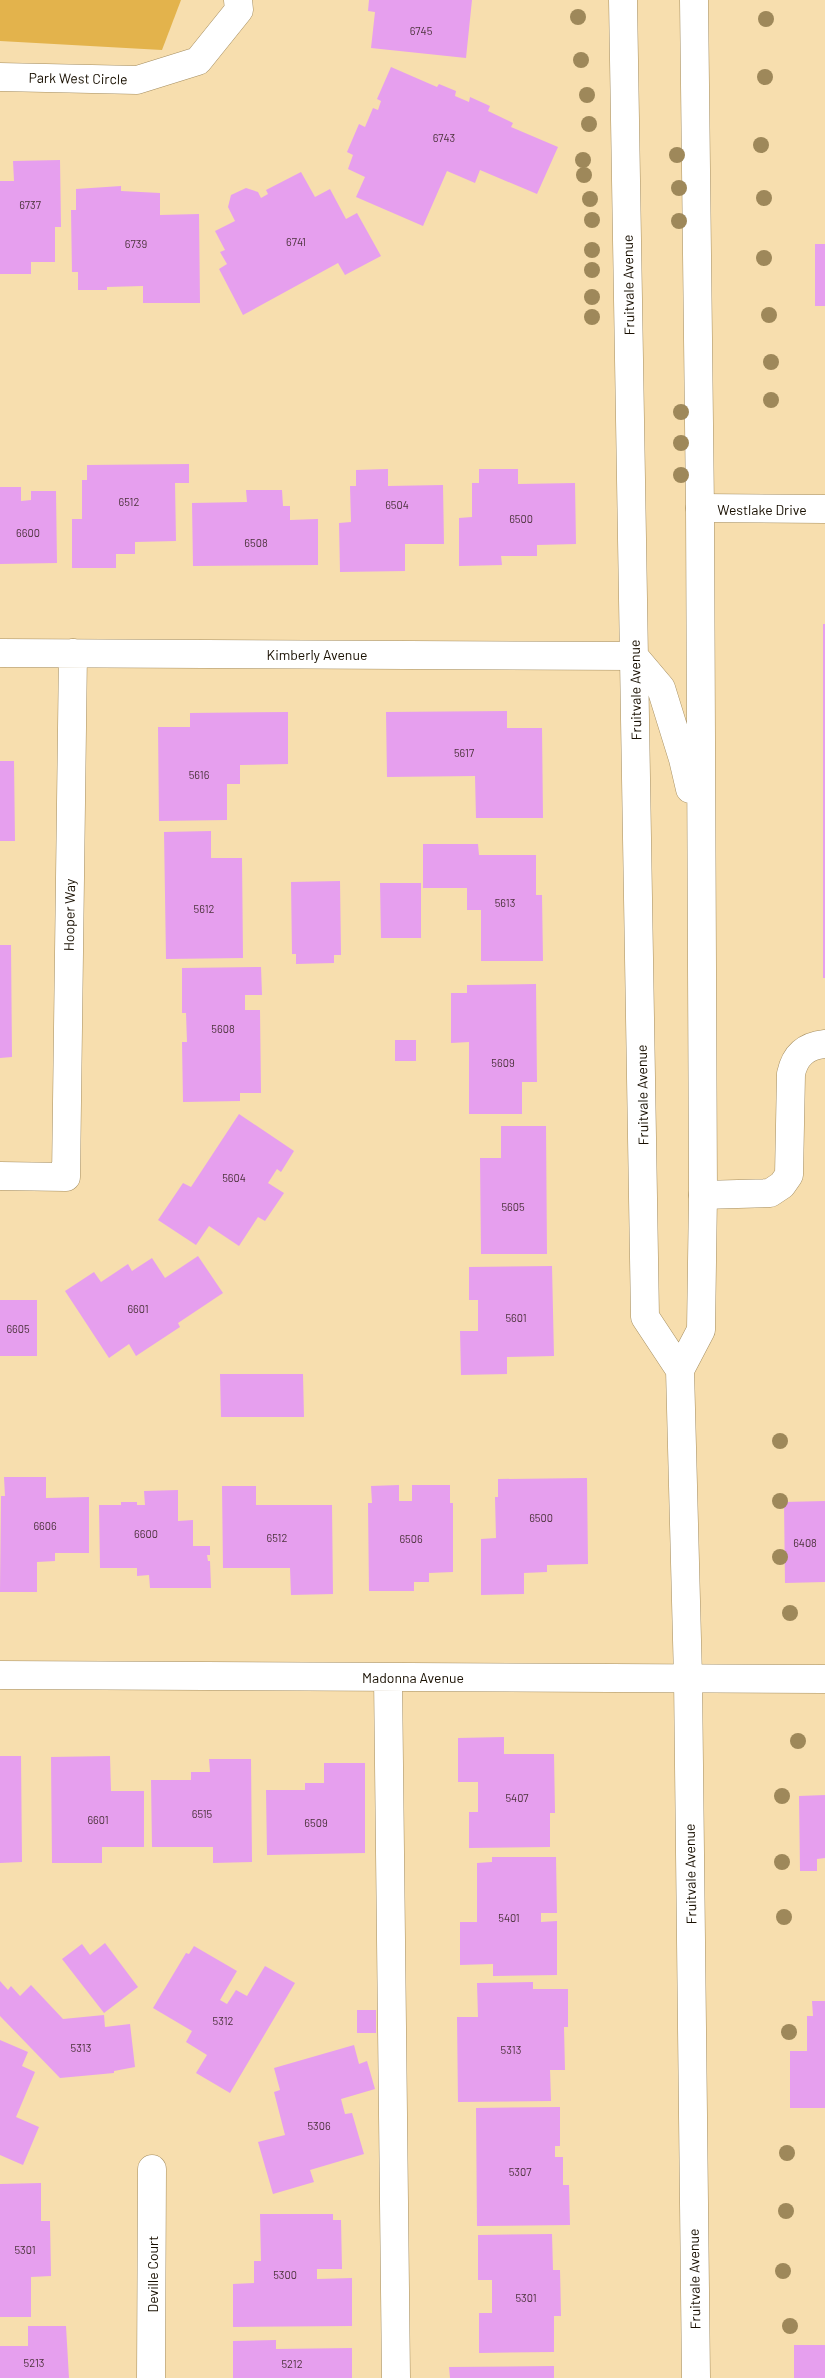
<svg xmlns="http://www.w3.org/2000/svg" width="825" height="2378" font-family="Barlow,sans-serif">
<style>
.green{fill:#e3b34c}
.building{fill:#e69fee}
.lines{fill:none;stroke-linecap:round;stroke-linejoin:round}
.minor-casing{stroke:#a58e60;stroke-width:29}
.major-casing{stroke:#a58e60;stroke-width:29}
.minor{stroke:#fff;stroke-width:28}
.major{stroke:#fff;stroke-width:28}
.tree{fill:#9e885a}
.labels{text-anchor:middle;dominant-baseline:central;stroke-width:4;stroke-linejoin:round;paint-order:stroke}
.number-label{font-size:11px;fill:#4c333c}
.street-label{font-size:14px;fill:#180f01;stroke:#fff}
</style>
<rect width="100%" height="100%" fill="#f7deae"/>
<!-- green -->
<path class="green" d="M0,0h181l-19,50 -162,-9z"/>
<!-- building -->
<path class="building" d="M369,0h103l-6,58 -95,-10 4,-36 -7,-1z
M391,67l46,20 2,-3 17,7 -1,5 14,6 1,-5 20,9 -2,5 25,12 -2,4 47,20 -21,47 -57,-24 -5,13 -28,-12 -24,55 -67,-29 9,-20 -17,-8 5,-14 -6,-3 12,-28 6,3 8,-19 5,2 3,-9 -4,-2z
M60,160l1,67h-6v35h-24v12h-31v-93h14l-1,-20z
M301,172l14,25 15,-8 16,30 11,-6 24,43 -36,19 -7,-12 -95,52 -24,-46 8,-5 -7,-12 5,-2 -10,-19 20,-10 -7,-14 3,-12 15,-7 12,4 3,6 7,-4 -2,-4z
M121,186v5l39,2v22l39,-1 1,89h-57v-17l-36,1v3h-29v-18h-6l-1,-62h5v-21z
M815,244h10v62h-10z
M189,464v19h-14l1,58 -41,1v12h-19v14h-44v-49h10v-39h5v-15z
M388,469v17l55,-1 1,59h-39v27l-65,1 -1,-49 12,-1 -1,-36h6v-16z
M479,469h39v15l57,-1 1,61 -39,1v11h-36l1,9 -43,1v-48l13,-1v-34h7z
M0,487h21v14l10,-1v-9h25l1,72 -57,1z
M246,490h36l1,16h7v14l28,-1v46l-125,1 -1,-63 55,-1z
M823,624h2v354h-2z
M507,711v17h35l1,90h-67l-1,-42 -88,1 -1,-65z
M288,712v52l-48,1v19h-13v36l-68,1 -1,-94h32v-14z
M0,761h14l1,80h-15z
M211,831v27h31l1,100 -77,1 -2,-127z
M423,844h55l1,11h57v40h6l1,66h-62v-51h-14v-22h-44z
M340,881l1,74h-7v8l-38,1v-10h-4l-1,-72z
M380,883h41v55h-40z
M0,945h11l1,112 -12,1z
M261,967l1,28h-17v15h15l1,83h-21v8l-57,1 -1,-60h5l-1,-29h-4v-45z
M536,984l1,98h-15v32h-53v-72l-18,1v-50h16v-8z
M395,1040h21v21h-21z
M239,1114l55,37 -13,21 -4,-3 -9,14 16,10 -19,28 -7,-4 -19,29 -30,-20 -13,19 -38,-25 25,-37 8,4z
M501,1126h45l1,128h-66l-1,-96h21z
M198,1256l25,37 -45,30 2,4 -44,29 -7,-12 -20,14 -44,-67 29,-19 7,10 27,-18 4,7 20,-13 13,20z
M552,1266l2,90 -47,1v17l-46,1 -1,-44h18v-31h-9v-33z
M0,1300h37v56h-37z
M220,1374h83l1,43h-83z
M4,1477h42v21l43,-1v56h-34v8l-18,1v30h-37l1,-96h4z
M587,1478l1,86 -41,1v7l-23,1v21l-43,1v-56l15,-1 -1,-41h3v-18z
M399,1485v16h13v-16h38v18h3v69l-24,1v9h-15v9h-45l-1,-88h4l-1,-17z
M222,1486h34v19h76l1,89 -42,1 -1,-27h-67z
M178,1490v31l15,-1v26h17v9h-3l1,6h2l1,27h-61l-1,-13 -12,1v-8h-37l-1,-63h22v-3h16v3h8l-1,-14z
M825,1501v81l-40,1 -1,-81z
M504,1737v17h50l1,59h-5v34l-81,1v-36h9v-30h-20v-44z
M0,1756h21l1,106 -22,1z
M110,1756l1,35h33v56h-42v16h-50l-1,-106z
M209,1759h42l1,103 -39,1v-16h-61l-1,-67h40v-8h19z
M324,1763h41v90l-98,2 -1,-65h39v-7h19z
M825,1795v63l-8,1v12h-17l-1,-75z
M492,1857h64l1,56h-16v9l16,-1v54l-64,1v-12l-33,1v-43h17v-59l15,-1z
M105,1943l33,44 -34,26 -42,-54 20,-15 8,11z
M194,1946l43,25 -17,29 7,4 9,-14 11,6 18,-30 30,17 -65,110 -34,-20 11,-18 -21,-13 6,-11 -39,-23 33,-55 3,1z
M0,1981l8,9 3,-4 9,10 11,-11 32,34 41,-4 1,12 25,-3 5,43 -21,4v2l-54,5 -60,-62z
M533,1982v7h35v38h-4l1,43h-15l1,31 -93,1 -1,-85h21l-1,-34z
M812,2001h13v107h-35v-57h17v-35h6z
M357,2010h19v23h-19z
M0,2040l28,12 -6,14 13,6 -19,45 23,10 -16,38 -23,-10z
M354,2045l5,19 8,-3 8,28 -34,10 4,15 7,-1 12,41 -54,16 4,12 -41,12 -15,-52 27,-7 -11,-43 6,-2 -6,-22z
M560,2107v39h-5v11h8v28h6l1,40 -93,1 -1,-118z
M41,2183v38h9l1,55 -20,1v40h-31v-133z
M260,2214h73v6h8l1,49h-25v10l35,-1v48l-119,1v-43l21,-1v-22h7z
M552,2234l1,36h7l1,46h-7v36l-75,1v-40h13v-33h-14v-45z
M28,2326h38l3,52h-69v-32h28z
M276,2340v9l76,-1v30h-119v-37z
M794,2345h31v33h-31z
M554,2366v12h-104l-1,-11z"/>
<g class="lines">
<!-- minor casing -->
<g class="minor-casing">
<path id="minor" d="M0,77l137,3 61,-19 41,-51 -1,-10
M700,508l125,1
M0,653l634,3
M0,1176l66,1 7,-524
M703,1195l67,-2 12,-8 7,-10 2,-101c4,-19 15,-28 34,-30
M0,1675l825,4
M388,1677l8,701
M151,2378l1,-209"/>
</g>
<!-- major casing -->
<g class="major-casing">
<path id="major" d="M623,0l22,1317 35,53
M694,0l6,508 3,687 -2,135 -21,40 8,308 8,700
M634,656l27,32 22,71 7,30"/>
</g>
<!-- minor -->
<use href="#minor" class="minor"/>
<!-- major -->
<use href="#major" class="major"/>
</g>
<!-- trees -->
<g class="tree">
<circle cx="578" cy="17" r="8"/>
<circle cx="766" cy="19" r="8"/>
<circle cx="581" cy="60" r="8"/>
<circle cx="765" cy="77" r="8"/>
<circle cx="587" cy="95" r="8"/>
<circle cx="589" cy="124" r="8"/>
<circle cx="761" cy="145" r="8"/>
<circle cx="677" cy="155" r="8"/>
<circle cx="583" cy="160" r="8"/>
<circle cx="584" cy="175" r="8"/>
<circle cx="679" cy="188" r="8"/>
<circle cx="764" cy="198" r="8"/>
<circle cx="590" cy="199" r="8"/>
<circle cx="592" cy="220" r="8"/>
<circle cx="679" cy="221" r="8"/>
<circle cx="592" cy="250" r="8"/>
<circle cx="764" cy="258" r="8"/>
<circle cx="592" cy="270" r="8"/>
<circle cx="592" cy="297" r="8"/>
<circle cx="769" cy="315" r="8"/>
<circle cx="592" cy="317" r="8"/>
<circle cx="771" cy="362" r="8"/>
<circle cx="771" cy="400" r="8"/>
<circle cx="681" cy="412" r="8"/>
<circle cx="681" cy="443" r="8"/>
<circle cx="681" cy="475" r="8"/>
<circle cx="780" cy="1441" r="8"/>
<circle cx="780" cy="1501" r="8"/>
<circle cx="780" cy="1557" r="8"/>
<circle cx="790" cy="1613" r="8"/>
<circle cx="798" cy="1741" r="8"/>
<circle cx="782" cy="1796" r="8"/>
<circle cx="782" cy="1862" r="8"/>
<circle cx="784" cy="1917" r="8"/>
<circle cx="789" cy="2032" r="8"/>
<circle cx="787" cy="2153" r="8"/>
<circle cx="786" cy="2211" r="8"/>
<circle cx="783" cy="2271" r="8"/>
<circle cx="790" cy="2326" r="8"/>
</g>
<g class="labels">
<!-- number labels -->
<g class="number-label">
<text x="421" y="30">6745</text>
<text x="444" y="137">6743</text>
<text x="30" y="204">6737</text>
<text x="296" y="241">6741</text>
<text x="136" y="243">6739</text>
<text x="129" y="501">6512</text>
<text x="397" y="504">6504</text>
<text x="521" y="518">6500</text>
<text x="28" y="532">6600</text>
<text x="256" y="542">6508</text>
<text x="464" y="752">5617</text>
<text x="199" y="774">5616</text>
<text x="505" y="902">5613</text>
<text x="204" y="908">5612</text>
<text x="223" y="1028">5608</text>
<text x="503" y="1062">5609</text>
<text x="234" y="1177">5604</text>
<text x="513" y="1206">5605</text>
<text x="138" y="1308">6601</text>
<text x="516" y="1317">5601</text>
<text x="18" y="1328">6605</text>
<text x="541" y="1517">6500</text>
<text x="45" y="1525">6606</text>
<text x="146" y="1533">6600</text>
<text x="277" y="1537">6512</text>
<text x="411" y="1538">6506</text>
<text x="805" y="1542">6408</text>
<text x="517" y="1797">5407</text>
<text x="202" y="1813">6515</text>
<text x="98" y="1819">6601</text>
<text x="316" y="1822">6509</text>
<text x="509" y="1917">5401</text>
<text x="223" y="2020">5312</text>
<text x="81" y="2047">5313</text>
<text x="511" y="2049">5313</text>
<text x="319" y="2125">5306</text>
<text x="520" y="2171">5307</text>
<text x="25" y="2249">5301</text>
<text x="285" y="2274">5300</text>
<text x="526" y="2297">5301</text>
<text x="34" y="2362">5213</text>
<text x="292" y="2363">5212</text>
</g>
<!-- street labels -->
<g class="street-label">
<text transform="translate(78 78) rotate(1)">Park West Circle</text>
<text transform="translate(628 285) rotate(-91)">Fruitvale Avenue</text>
<text x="762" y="509">Westlake Drive</text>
<text x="317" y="654">Kimberly Avenue</text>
<text transform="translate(635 690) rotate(-91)">Fruitvale Avenue</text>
<text transform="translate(69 915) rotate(-89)">Hooper Way</text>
<text transform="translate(642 1095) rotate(-91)">Fruitvale Avenue</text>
<text x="413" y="1677">Madonna Avenue</text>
<text transform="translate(690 1874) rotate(-91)">Fruitvale Avenue</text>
<text transform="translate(152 2274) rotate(-90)">Deville Court</text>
<text transform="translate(694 2279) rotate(-91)">Fruitvale Avenue</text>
</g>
</g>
</svg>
